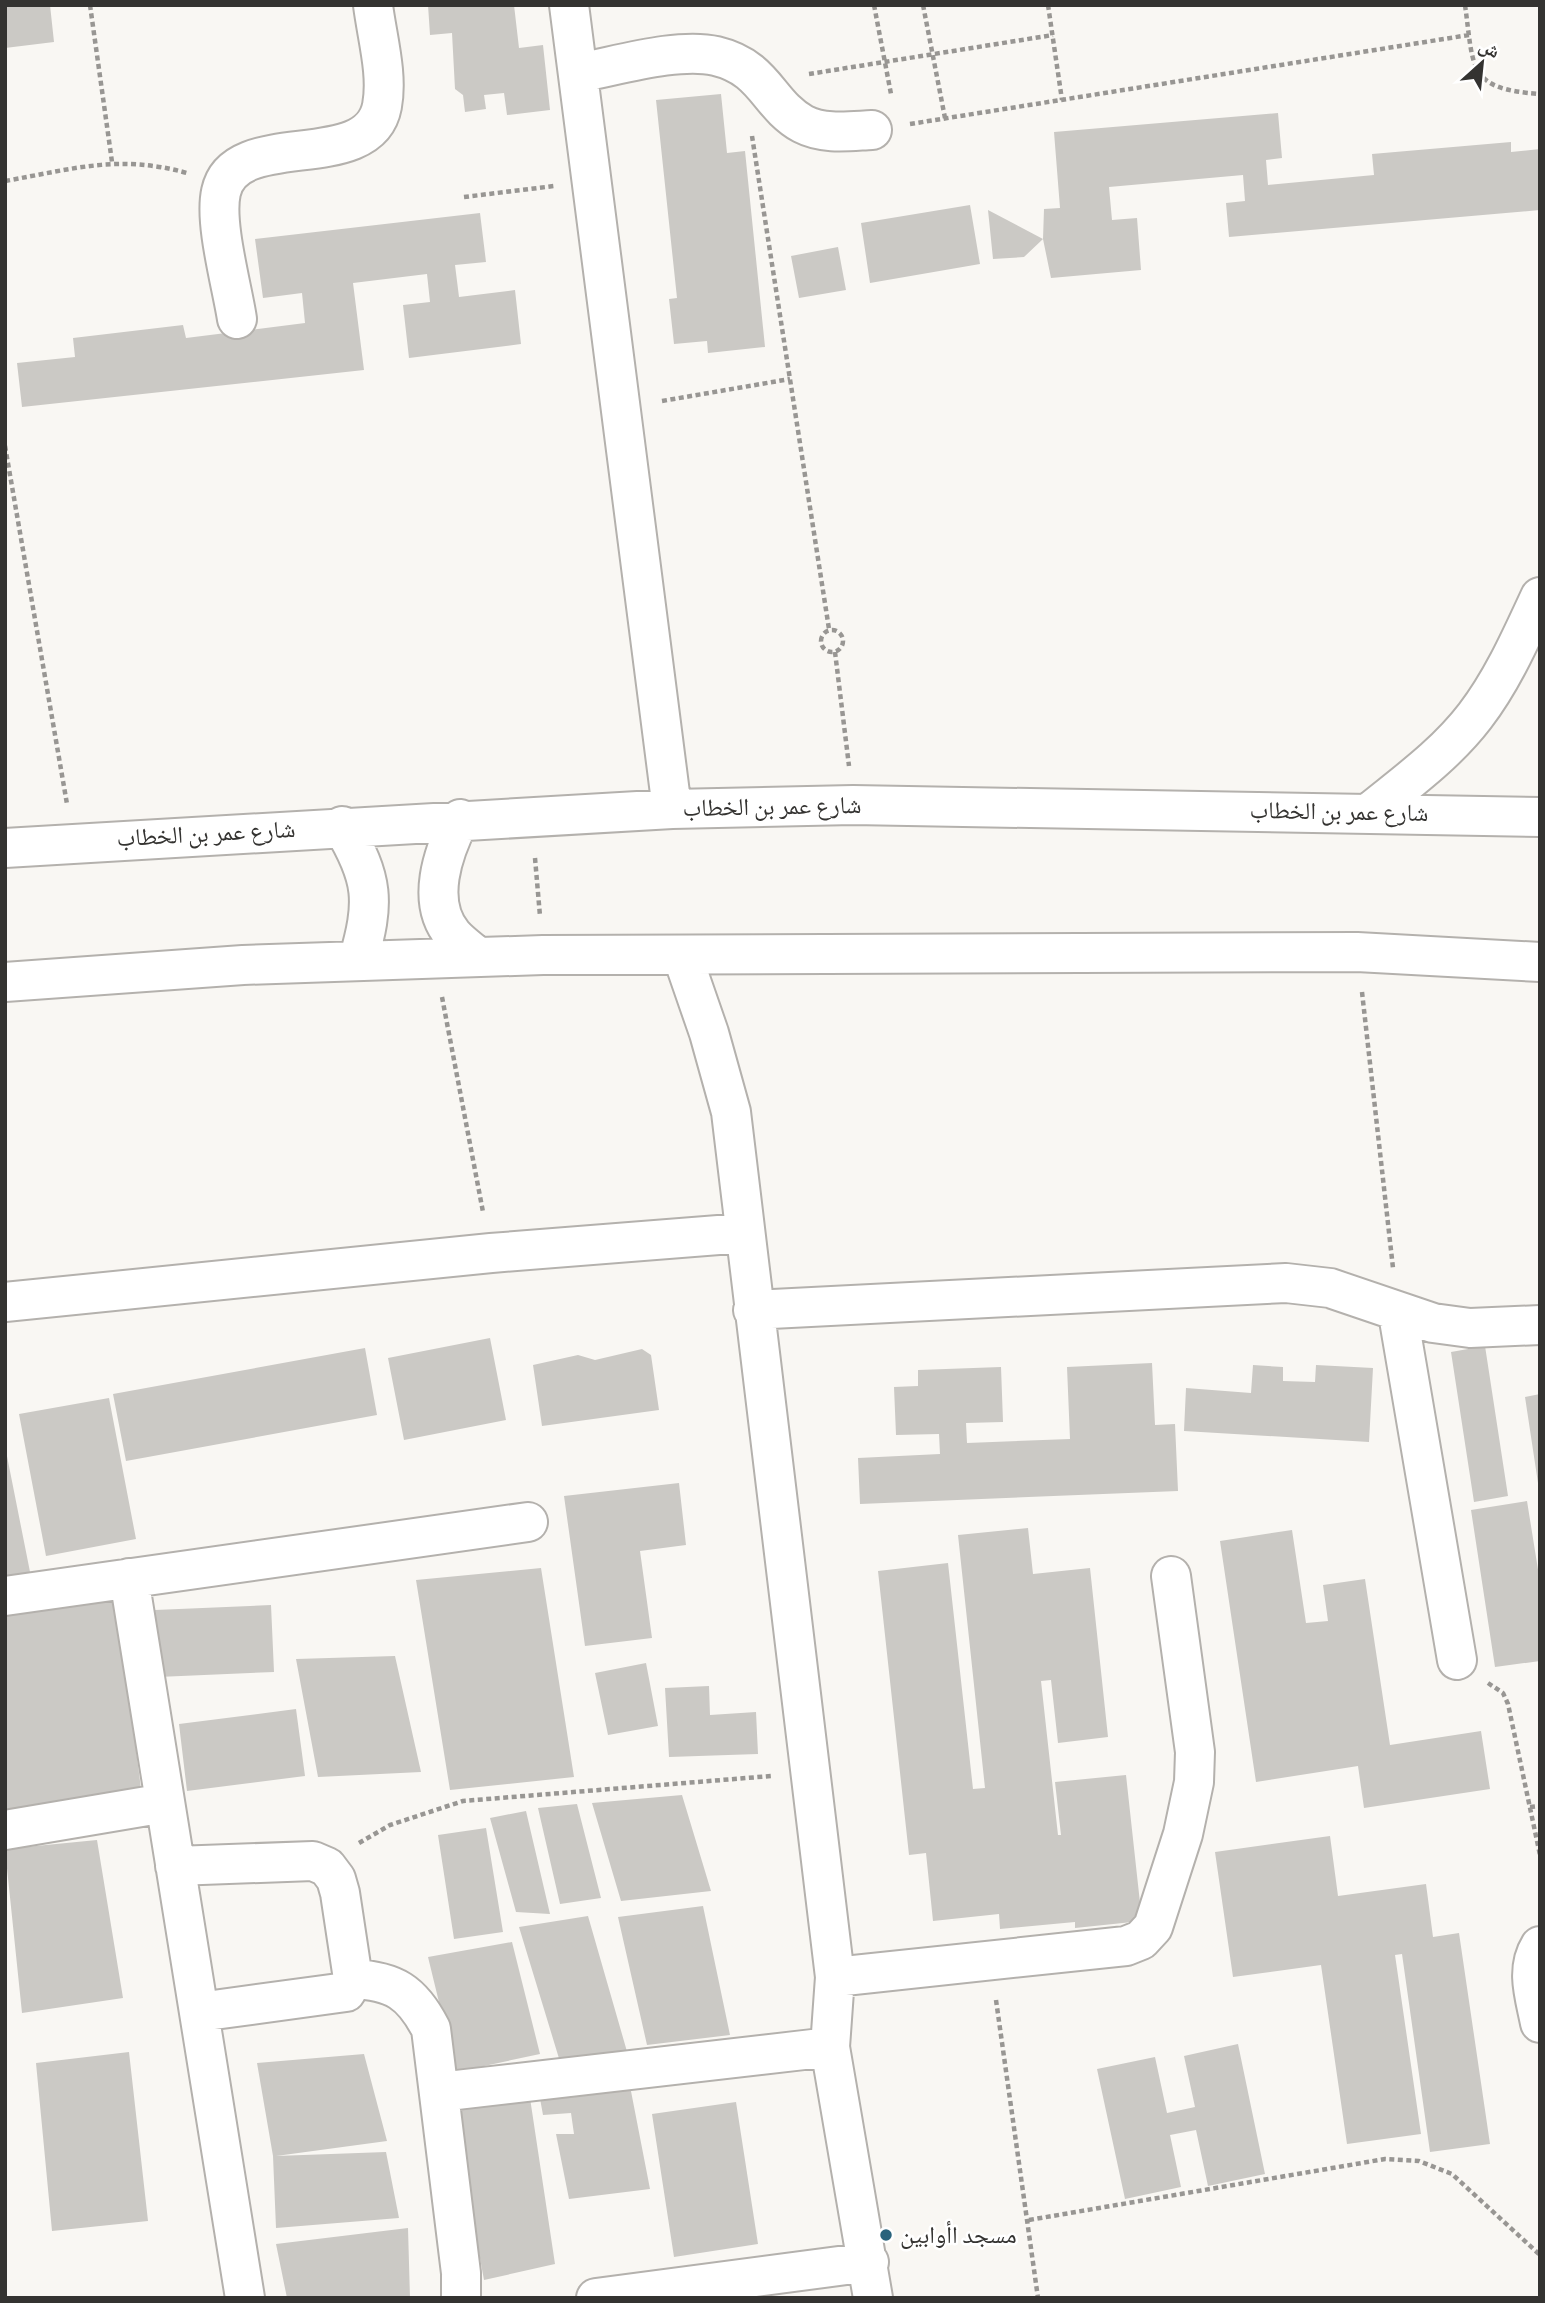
<svg xmlns="http://www.w3.org/2000/svg" width="1545" height="2303" font-family="'Source Sans 3','Noto Naskh Arabic',sans-serif">
<style>
.building{fill:#cbc9c5}
.lines{fill:none;stroke-linecap:round;stroke-linejoin:round}
.minor-casing{stroke:#b4b1ad;stroke-width:42}
.path{stroke:#989693;stroke-width:4.5;stroke-dasharray:5 3.5;stroke-linecap:butt}
.minor{stroke:#fff;stroke-width:38}
.poi-dot{fill:#2a637c;stroke:#fff;stroke-width:2.5}
.labels{text-anchor:middle;dominant-baseline:central;stroke-width:5;stroke-linejoin:round;paint-order:stroke}
.street-label{font-size:24px;fill:#343331;stroke:#fff}
.poi-label{font-size:24px;fill:#343331;stroke:#fff;text-anchor:start}
</style>
<rect width="100%" height="100%" fill="#f9f7f3"/>
<!-- building -->
<path class="building" d="M5,5h45l4,37 -49,6z
M428,5h86l5,43 24,-3 7,65 -43,5 -3,-22 -20,2 2,14 -21,3 -2,-17 -8,-6 -3,-56 -22,2z
M721,94l6,59 18,-2 20,196 -57,6 -1,-12 -33,3 -5,-45 8,-1 -21,-198z
M1278,113l4,45 -16,2 2,25 106,-10 -2,-21 139,-12v10l29,-3v61l-311,27 -3,-34 19,-2 -2,-26 -134,12 3,33 25,-2 4,52 -90,8 -8,-39 1,-30 16,-1 -6,-76z
M970,205l10,59 -110,19 -9,-60z
M988,210l55,29 -19,18 -31,2z
M480,213l6,49 -31,3 4,32 56,-7 6,54 -112,14 -6,-53 27,-3 -3,-28 -74,9 11,87 -342,37 -5,-44 58,-6 -2,-19 110,-13 3,13 119,-15 -3,-30 -39,5 -8,-59z
M838,247l8,43 -47,8 -8,-42z
M490,1338l16,82 -102,20 -16,-82z
M1485,1346l23,150 -34,6 -23,-150z
M365,1348l12,67 -251,46 -13,-67z
M642,1349l9,6 8,55 -117,16 -9,-61 45,-10 17,5z
M1152,1363l3,62 20,-1 3,67 -318,13 -2,-46 82,-4 -1,-20 -43,1 -2,-48 24,-1v-16l83,-3 2,55 -37,1 1,20 103,-4 -3,-72z
M1253,1365l30,2v14l32,1 1,-17 57,3 -4,74 -185,-11 2,-43 65,5z
M1540,1394v89h-2l-13,-86z
M109,1398l27,141 -90,17 -27,-142z
M5,1446l29,146 -29,4z
M679,1483l7,62 -46,6 12,87 -67,8 -21,-150z
M1527,1501l13,81v79l-45,6 -24,-157z
M1028,1528l5,46 57,-6 18,169 -50,6 -7,-63 -10,1 17,154h3l-6,-53 71,-7 16,146 -67,7v-6l-75,7 -1,-15 -66,7 -7,-68 -17,2 -31,-284 70,-8 25,226 12,-1 -27,-253z
M1292,1530l14,93 22,-2 -5,-36 42,-6 25,166 91,-14 9,58 -126,19 -6,-42 -102,16 -36,-241z
M541,1568l33,209 -124,13 -34,-210z
M117,1599l24,190 -136,22v-198z
M271,1605l3,67 -116,5 -3,-67z
M395,1656l26,116 -103,5 -22,-118z
M646,1663l12,63 -50,9 -13,-62z
M709,1686l1,29 46,-3 2,42 -89,3 -4,-69z
M296,1709l9,67 -118,15 -8,-67z
M682,1795l29,96 -90,10 -29,-98z
M577,1804l24,94 -41,6 -22,-96z
M526,1811l24,103 -34,-2 -26,-94z
M486,1828l17,104 -49,7 -16,-104z
M1330,1836l8,60 88,-12 7,53 26,-4 31,211 -60,8 -28,-198 -7,1 26,179 -74,10 -26,-179 -88,12 -18,-125z
M97,1840l26,158 -101,15 -17,-164z
M703,1906l27,129 -83,10 -29,-128z
M588,1916l40,139 -67,10 -42,-138z
M512,1942l28,112 -84,18 -28,-115z
M1238,2044l27,130 -57,12 -12,-56 -26,5 11,52 -56,12 -28,-130 58,-12 12,56 28,-6 -11,-51z
M129,2052l19,169 -96,10 -16,-168z
M364,2054l23,87 -111,15 110,-4 13,66 -123,10 -3,-72 -16,-93z
M630,2086l20,103 -81,10 -13,-65h18l-3,-21 -28,2 -4,-22z
M530,2098l25,166 -71,16 -31,-170z
M736,2102l22,142 -84,13 -22,-143z
M408,2228l2,70h-123l-11,-54z"/>
<g class="lines">
<!-- minor casing -->
<g class="minor-casing">
<path id="minor" d="M569,5l103,804
M578,73c39,-7 100,-26 138,-17 50,12 51,48 87,68 21,11 47,7 69,6
M237,319c-5,-33 -23,-96 -16,-127 14,-66 148,-16 161,-86 6,-32 -5,-69 -9,-101
M1370,812c37,-30 76,-58 105,-96 27,-35 46,-78 65,-119
M460,819c-17,33 -35,83 -7,116 7,8 17,15 25,22
M342,826c32,53 33,76 16,135
M5,848l667,-39 181,-4 687,12
M682,955l27,78 22,79 104,865 -5,70 43,251
M5,982l238,-17 300,-10 814,-3 183,10
M5,1302l486,-49 253,-20
M753,1310l533,-27 44,5 103,35 37,5 70,-3
M1398,1314l59,346
M129,1578l116,720
M5,1596l523,-74
M5,1830l160,-27
M175,1866l138,-5 14,6 9,12 4,14 13,86 -7,13 -147,20
M1540,1946c-15,24 -5,51 0,77
M835,1977l291,-31 15,-6 12,-13 30,-93 11,-52 1,-30 -24,-176
M353,1979c41,2 59,13 78,50l30,244v25
M439,2092l391,-45
M596,2298l273,-36"/>
</g>
<!-- path -->
<path class="path" d="M90,5l22,157
M874,5l17,89
M923,5l22,113
M1048,5l14,95
M1465,5c9,64 2,84 75,89
M809,74l244,-39
M910,124l559,-89
M752,136l77,493
M5,181c68,-12 114,-27 182,-8
M464,197l90,-11
M662,401l128,-22
M5,446l62,358
M821 641a11 11 0 1 1 22 0a11 11 0 1 1-22 0Z
M835,652l14,114
M535,858l5,58
M1362,992l31,276
M442,997l41,215
M1488,1683l15,10 5,11 32,151
M1530,1807l10,-1
M359,1843l31,-18 73,-24 308,-25
M996,2000l42,298
M1029,2220l356,-61 34,2 33,13 88,81"/>
<!-- minor -->
<use href="#minor" class="minor"/>
</g>
<!-- markers -->
<circle class="poi-dot" cx="886" cy="2235" r="7"/>
<g class="labels">
<!-- street labels -->
<g class="street-label">
<text transform="translate(772 807) rotate(-1)">شارع عمر بن الخطاب</text>
<text transform="translate(1339 812) rotate(1)">شارع عمر بن الخطاب</text>
<text transform="translate(206 834) rotate(-3)">شارع عمر بن الخطاب</text>
</g>
<!-- poi labels -->
<g class="poi-label">
<text x="900" y="2235">مسجد اأوابين</text>
</g>
</g>
<!-- border -->
<rect width="1545" height="2303" fill="none" stroke="#343331" stroke-width="14"/>
<!-- north arrow -->
<g transform="translate(1482 63) rotate(27)" stroke="#ffffff" stroke-width="5" paint-order="stroke">
<path d="M0-5L12 26L0 18L-12 26Z" fill="#343331"/>
<text y="-10" font-size="19" font-weight="bold" text-anchor="middle" fill="#343331">ش</text>
</g>
</svg>
